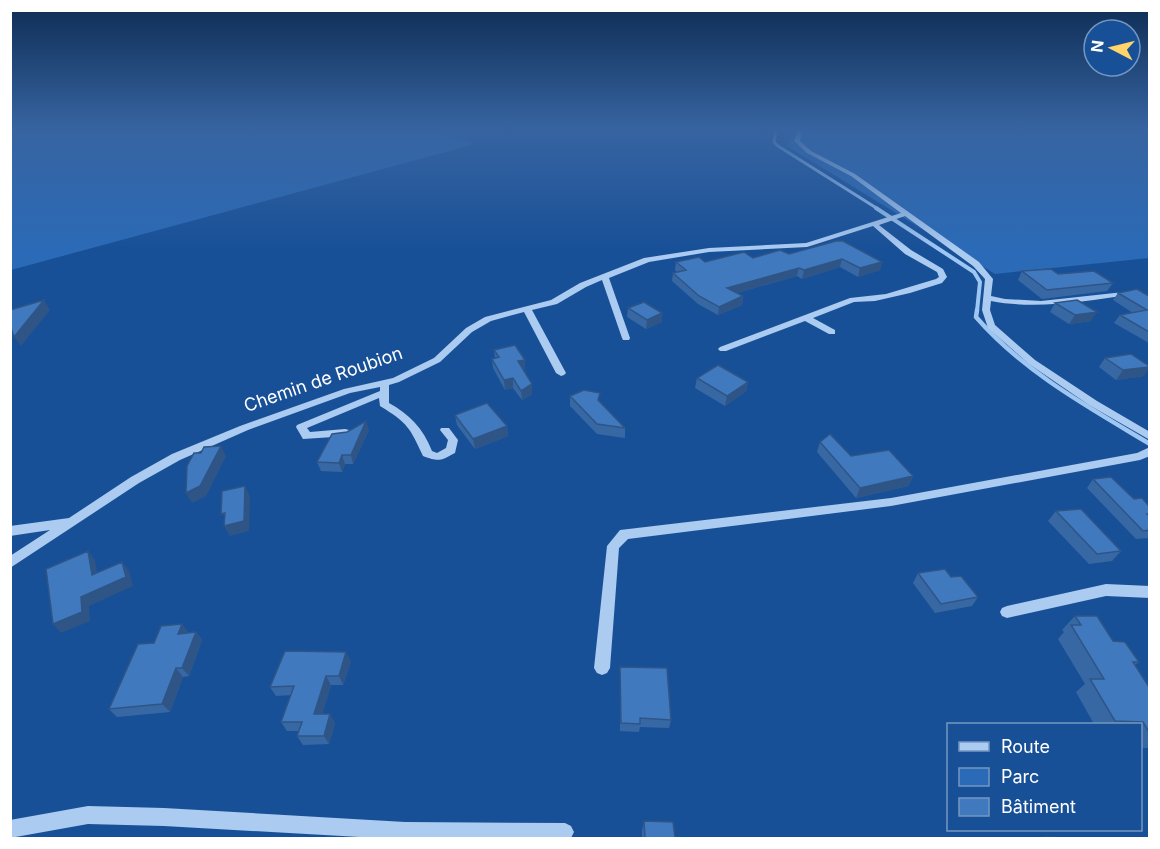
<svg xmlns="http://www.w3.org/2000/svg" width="1160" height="849" font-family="Inter,sans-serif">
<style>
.green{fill:#2b6ab6}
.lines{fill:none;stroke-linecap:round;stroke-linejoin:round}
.stream-far2{stroke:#9ec6f3;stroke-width:3}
.stream-far1{stroke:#9ec6f3;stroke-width:4}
.stream{stroke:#9ec6f3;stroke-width:4.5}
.minor{fill:#abcbf1;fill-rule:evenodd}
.wall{fill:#3868a4}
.shaded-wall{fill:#2e5586}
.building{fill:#4179bf;stroke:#2e5586;stroke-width:1.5}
.labels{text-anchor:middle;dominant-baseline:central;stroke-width:6;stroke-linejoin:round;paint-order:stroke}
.street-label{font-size:18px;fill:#fff;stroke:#185097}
</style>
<rect width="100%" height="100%" fill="#185097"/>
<!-- green -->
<path class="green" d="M11,130h419l45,14 -464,126z
M792,130h357v128l-154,16 -208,-128z"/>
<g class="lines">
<!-- stream-far2 -->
<path class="stream-far2" d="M776,130l-2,12 4,4 100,63"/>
<!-- stream-far1 -->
<path class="stream-far1" d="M876,208l98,64 6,10 -3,29"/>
<!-- stream -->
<path class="stream" d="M977,310l-1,7c48,55 112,90 174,127"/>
<!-- minor -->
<path class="minor" d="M798,130h4l-2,11 11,10 44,23 124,88 14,17 -2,17 14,3 36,2 92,-10v4h-3c-46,6 -93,15 -139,6l-1,9 5,15 40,35 62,41 53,31v8l-61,-35 -60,-41 -41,-36 -6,-18 3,-31 -12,-13 -68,-50 -26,9 32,25 32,19 4,8 -5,6 -32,10 -35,8 -21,1 -41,16 22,12v4h-6l-24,-13 -79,30h-6l-2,-2 2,-2 130,-49 36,-4 50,-15 3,-2 -2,-5 -32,-18 -32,-28 -66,21 -98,5 -60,10 -40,16 21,60 -1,2h-6l-1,-2 -20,-58 -16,7 -29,17 -25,6 34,63 -2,2 -3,1 -5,-3 -32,-61 -33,9 -19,11 -32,30 -41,20 -10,3v18c20,11 34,25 43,48l5,2 9,-5 2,-8 -8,-10 1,-2h8l9,12 -3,13c-15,8 -16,9 -32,3 -13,-28 -15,-33 -43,-50l-1,-8 -72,30 3,4 35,-3 4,1 1,3 -1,3 -46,3 -7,-12 1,-2 83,-34v-4l-30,6 -102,37 -68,30 -41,23 -129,85v-12l40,-26 -40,6v-10l59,-8 62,-41 41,-23 68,-28 104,-37 49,-11 41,-20 32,-30 19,-11 66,-17 29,-17 64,-25 65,-10 97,-5 95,-30 -50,-37 -44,-23 -13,-12z
M1150,447v9l-10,4 -249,46 -263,33 -9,9 -9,120 -3,5 -5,2 -5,-2 -3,-5 13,-122 13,-16 271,-32 246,-45z
M1106,584l44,2v12l-44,-2 -99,22 -5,-2 -2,-4 2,-4 5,-2z
M88,806l76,2 241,14 160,1 6,3 3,6 -3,6h-194l-213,-12 -76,-2 -78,14v-18z"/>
</g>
<!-- wall -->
<path class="wall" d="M789,254l93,8 -2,8 -22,7 -18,-10 -38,12 -5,-3 -60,17 6,3 -1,9 -24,10 -20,-11 -26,-23 1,-8 4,-1 -2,-2 1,-8h29z
M1022,271l36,3 55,9 -6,8 -65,8 -24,-19z
M1118,293l31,3v47l-35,-20 6,-8 13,-2 -20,-13z
M1055,303l36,18 -22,3 -19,-12z
M628,308l34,14 -16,7 -19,-12z
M494,350l31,19 -2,1 9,14v10l-10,6 -9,-12 -8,2 -12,-22 -1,-9 3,-1z
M1105,358l39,18 -28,4 -17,-13z
M697,378l51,4 -2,9 -21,15 -30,-18z
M570,396l30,6 25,26v10l-28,-4 -27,-28z
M455,415l52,11 1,10 -33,13 -18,-24z
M369,430l-16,34h-8l-3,8 -21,-1 -4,-9z
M820,442l31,14 62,20 -5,10 -52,12 -39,-46z
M1093,479l56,27v32l-13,1 -49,-51z
M1056,511l65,40 -9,10 -23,3 -41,-43z
M918,573l33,4 27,20 -6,9 -37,7 -22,-30z
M1075,616l38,25 26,21 -4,3 14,22v61h-9v-24h-46l-18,-32 9,-8 -27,-45 6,-7 -2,-2z
M182,624l6,9 8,-1 6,8 -13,36 -6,1 -13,35 -53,5 -8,-8 45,-66z
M351,661l-8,24h-12l-9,29 13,9 -6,21 -26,1 -6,-9 2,-5h-12l-6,-9 10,-27 -15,1 -6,-9z
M620,667l51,53 -2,8 -29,-1 -1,5 -19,-1z
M644,821l31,17h-33v-7z"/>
<!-- shaded-wall -->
<path class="shaded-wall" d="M842,259l-2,8 -38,12 2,-9z
M882,262l-2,8 -22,7 2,-9z
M799,268l-2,8 -72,20 2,-8z
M743,296l-1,9 -24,10 1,-8z
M44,300l6,10 -29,36 -7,-9z
M1097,312l-6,9 -22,3 6,-9z
M662,313v9l-16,7 1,-9z
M525,360v9l-7,2v-10z
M1149,367v1l-5,8 -28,4 7,-10z
M513,378v10l-8,2 -1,-10z
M748,382l-2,9 -21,15 2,-10z
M532,384v10l-10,6 -1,-9z
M366,421l3,9 -16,34 -2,-9z
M507,426l1,10 -33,13 -2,-10z
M221,446l5,10 -20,40 -14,7 -6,-10z
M342,455l3,9 -3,8 -3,-9z
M913,476l-5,10 -52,12 4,-10z
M245,486l5,11 -1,34 -19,5 -6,-10z
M88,551l7,9 4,24 -7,-9z
M122,562l7,9 4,15 -44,20 1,15 -29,12 -8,-9 28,-27z
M182,624l6,9 -10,1z
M196,632l6,8 -13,36 -7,-8z
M346,652l5,9 -8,24 -4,-9z
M176,668l7,9 -13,35 -8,-8z
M326,676l5,9 -11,38 -6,-9z
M330,714l5,9 -6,21 -5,-8z"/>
<!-- building -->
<path class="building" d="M836,241h7l39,21 -22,6 -18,-9 -38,11 -5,-2 -72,20 16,8 -24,11 -20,-11 -26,-23 13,-3 -10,-8 23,-5 6,5 39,-10 9,6 27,-8 9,4z
M1051,269l7,5 36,-3 19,12 -66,7 -25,-19z
M1137,289l12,7v36l-29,-17 27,-5 -29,-17z
M44,300l-30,37 -4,-12v-15z
M1077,300l20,12 -22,3 -20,-12z
M644,302l18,11 -15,7 -19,-12z
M515,345l10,15 -7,1 14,23 -11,7 -8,-13 -9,2 -12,-21 7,-2 -5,-7z
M1131,354l18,12v1l-26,3 -18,-12z
M718,365l30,17 -21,14 -30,-18z
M584,390l16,3 -2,7 27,28 -28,-4 -27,-28z
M487,403l20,23 -34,13 -18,-24z
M366,421l-15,34h-9l-3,8 -22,-1 15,-28 15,-2z
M830,434l21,22 38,-6 24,26 -53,12 -40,-46z
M221,446l-21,40 -14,7 1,-27 7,-13h7l3,-6z
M1111,477l23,22 8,-1 7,8v8h-2l2,2v14l-6,1 -50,-52z
M245,486l-1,35 -20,5 1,-13 -4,1 1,-23z
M1081,509l40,42 -24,3 -41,-43z
M88,551l4,24 30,-13 4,15 -45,20 1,15 -29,12 -7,-55z
M945,569l6,8 10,-1 17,21 -37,7 -23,-31z
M1075,616h22l16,25 12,1 14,20h-6l16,25v45l-6,-10 -28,-1 -25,-42h14l-33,-54h10z
M182,624l-4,10 18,-2 -14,36h-6l-14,36 -53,5 29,-65 16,-1 7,-17z
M285,651l61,1 -7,24h-13l-12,38h16l-6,22h-27l5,-14h-21l13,-36 -24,1z
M620,667l47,1 4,52 -31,-2v6l-19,-1z
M644,821l29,1 2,16h-30z
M1047,837l15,1h-14z"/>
<!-- sky -->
<linearGradient id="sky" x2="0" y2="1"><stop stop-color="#0d2c53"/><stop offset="0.52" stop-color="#3764a1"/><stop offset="1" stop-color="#3764a1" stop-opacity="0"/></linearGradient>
<rect width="1160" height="249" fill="url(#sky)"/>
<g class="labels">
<!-- street labels -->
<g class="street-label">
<text transform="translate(323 379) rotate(-19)">Chemin de Roubion</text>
</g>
</g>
<!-- border -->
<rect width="1160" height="849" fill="none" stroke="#ffffff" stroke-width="24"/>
<!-- legend -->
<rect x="947" y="723" width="195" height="108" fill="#185097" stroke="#7496c1" stroke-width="1.5"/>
<rect x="959" y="742" width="30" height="9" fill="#abcbf1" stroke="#7496c1" stroke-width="1.5"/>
<text x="1001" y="753" font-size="18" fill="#ffffff">Route</text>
<rect x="959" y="768" width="30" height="18" fill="#2b6ab6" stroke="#7496c1" stroke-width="1.5"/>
<text x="1001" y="783" font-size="18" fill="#ffffff">Parc</text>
<rect x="959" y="798" width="30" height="18" fill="#4179bf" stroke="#7496c1" stroke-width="1.5"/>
<text x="1001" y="813" font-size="18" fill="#ffffff">Bâtiment</text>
<!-- north arrow -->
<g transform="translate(1112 48) rotate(277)"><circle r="28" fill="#185097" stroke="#7496c1" stroke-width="1.5"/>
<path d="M0-4.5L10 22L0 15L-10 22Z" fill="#ffd46b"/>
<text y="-9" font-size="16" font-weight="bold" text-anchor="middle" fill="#ffffff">N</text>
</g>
</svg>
